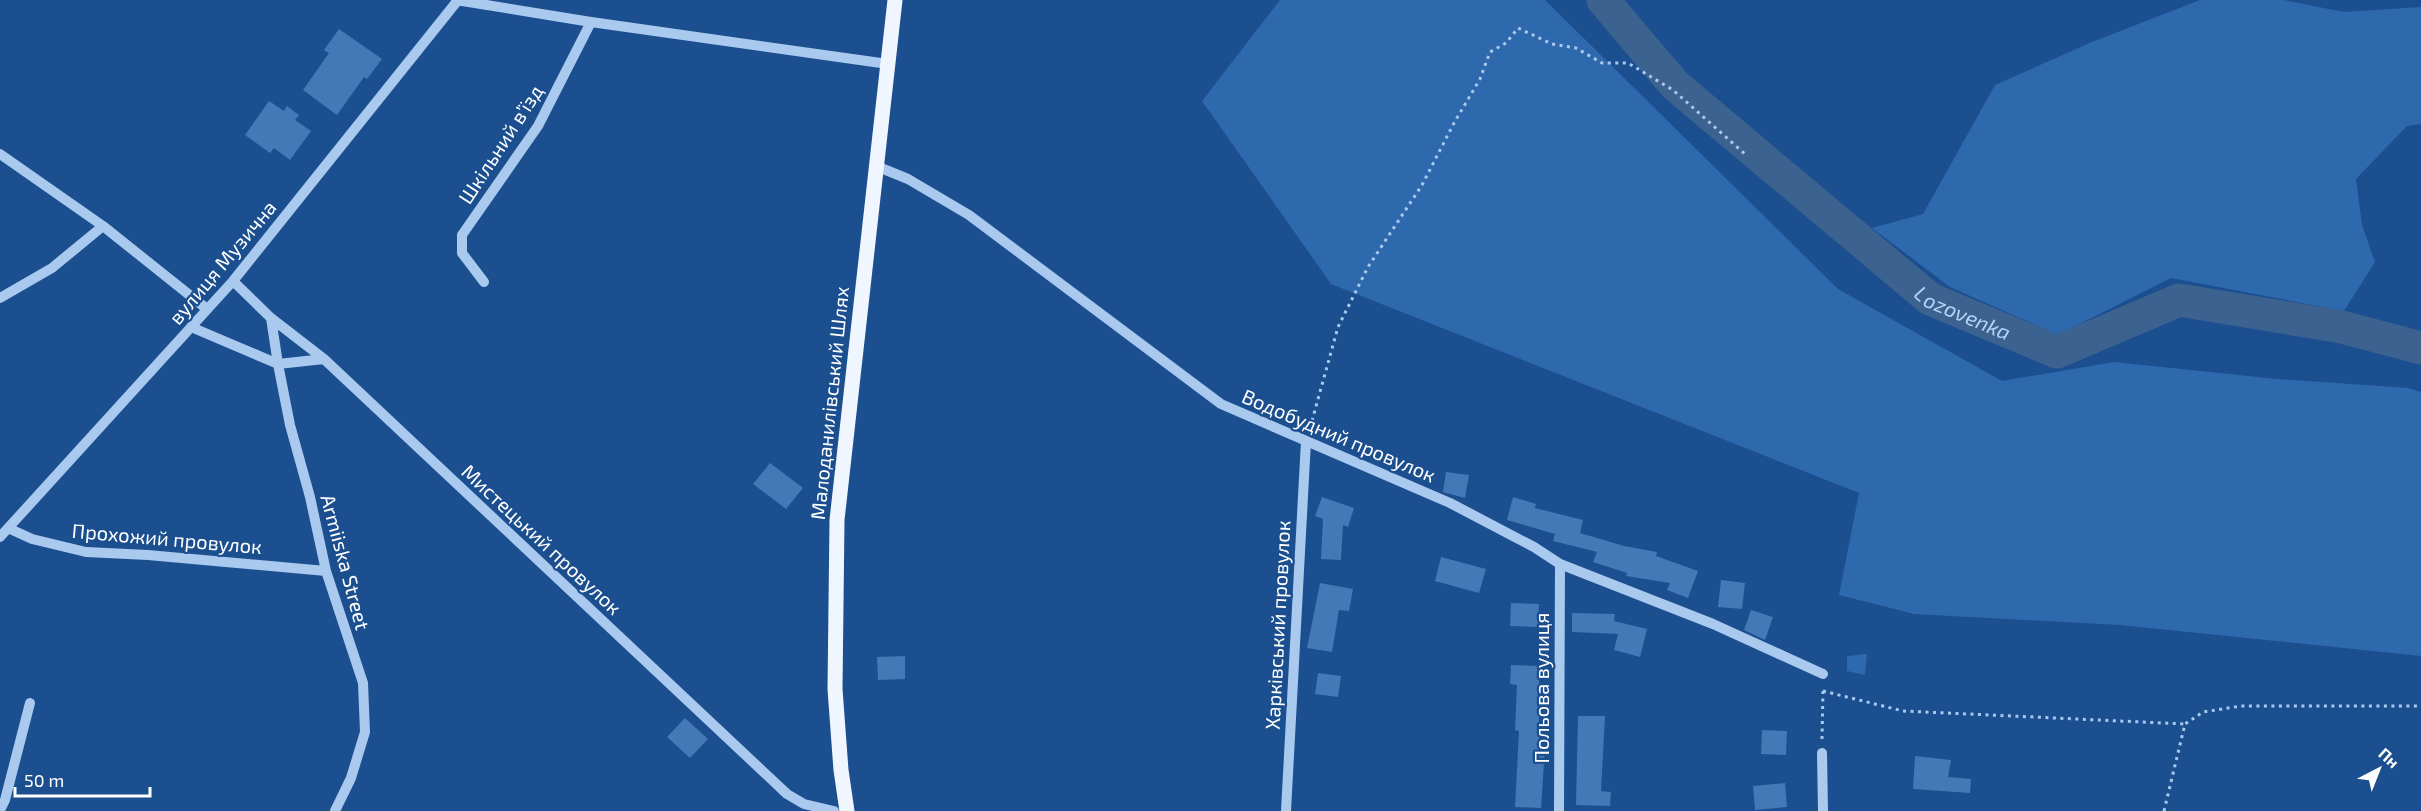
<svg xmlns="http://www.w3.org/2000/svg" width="2421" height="811" font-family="'Exo 2',sans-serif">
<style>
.green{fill:#2e69ad}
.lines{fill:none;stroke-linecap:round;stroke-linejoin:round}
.river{stroke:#3c6290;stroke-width:33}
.building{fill:#4478b7}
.path{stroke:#a9c9ee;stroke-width:3;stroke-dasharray:3 4.5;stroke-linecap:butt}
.minor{stroke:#a9c9ee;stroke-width:10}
.major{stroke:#f0f6ff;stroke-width:15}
.labels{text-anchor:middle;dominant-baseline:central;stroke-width:4.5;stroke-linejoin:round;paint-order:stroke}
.street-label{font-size:20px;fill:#fff;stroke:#1b4f8f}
.water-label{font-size:21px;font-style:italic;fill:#b5d3f5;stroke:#1b4f8f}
</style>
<rect width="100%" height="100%" fill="#1b4f8f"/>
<!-- green -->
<path class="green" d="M1280,0h265l293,289 164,92 112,-19 163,17 131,9 13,4v264l-301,-31 -206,-11 -75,-19 20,-102 -528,-209 -129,-183z
M2200,0h84l60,12 77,-5v117l-14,2 -51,53 6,46 13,37 -31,49 -173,-33 -113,57 -108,-48 -78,-59 51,-14 72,-129 97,-43z
M1867,654l-2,21 -18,-4v-15z"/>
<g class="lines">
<!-- river -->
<path class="river" id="s1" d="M1603,0l72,85 255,214 127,53 122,-52 163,27 79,21"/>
</g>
<!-- building -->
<path class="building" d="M339,29l43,30 -15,20 -3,-2 -27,38 -34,-25 26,-37 -5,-3z
M269,101l15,10 3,-5 12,9 -4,5 16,11 -21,29 -16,-12 -4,5 -25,-18z
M770,463l33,25 -17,21 -33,-25z
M1446,472l23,3 -4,23 -22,-6z
M1322,497l32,11 -6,19 -5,-2 -2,35 -20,-1 2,-40 -8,-3z
M1513,497l23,7 -1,4 48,12 -3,13 44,13 33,6 -1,4 42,15 -10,27 -21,-8 3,-7 -44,-7 1,-3 -34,-11 4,-10 -44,-11 2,-7 -48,-14z
M1441,557l45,12 -7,24 -44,-12z
M1721,580l24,3 -3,26 -24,-2z
M1320,583l33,6 -4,22 -10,-1 -7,42 -25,-4z
M1511,603l28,1 -1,23 -28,-1z
M1751,610l22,7 -8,23 -21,-10z
M1572,613l43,1 -1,7 33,8 -7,28 -26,-7 4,-16 -46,-2z
M905,656v23l-27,1 -1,-23z
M1511,665l28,1v81h6l-4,61 -26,-1 4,-76 -4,-1 2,-45 -7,-1z
M1318,673l23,3 -3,21 -23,-3z
M1578,716h27l-4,75 10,1 -1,14 -34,-1z
M685,718l23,21 -18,19 -23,-21z
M1762,730l25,1 -1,24 -25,-1z
M1915,756l36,4 -3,17 23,2 -1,14 -57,-4z
M1785,783l2,24 -32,3 -2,-24z"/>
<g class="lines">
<!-- path -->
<path class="path" d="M1310,428l28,-101 30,-60 54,-82 32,-62 26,-44 10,-27 16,-9 12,-15 34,16 24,4 26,15h26l45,27 72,64
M1823,691l80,20 282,13
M1822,739l1,-50
M2164,811l21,-87 18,-12 38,-6h180"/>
<!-- minor -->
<path class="minor" d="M456,0l135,22 297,42
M0,154l103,72 104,83
M876,166l32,13 61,36 252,189 229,99 84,44 26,17 153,60 110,50
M233,281l38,37 53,41 463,435 17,10 30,7
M484,282l-22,-29v-18l76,-109 53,-104
M0,298l52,-30 51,-42
M271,318l7,46 12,61 20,72 16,74 37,112 2,49 -14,46 -16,33
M191,327l87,37 46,-5
M8,528l24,11 54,13 62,3 178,16
M0,537l233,-256 225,-281
M1822,753l1,58
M0,810l5,-10 25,-97
M1286,811l20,-370
M1559,811l1,-247"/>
<!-- major -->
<path class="major" d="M847,811l-6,-41 -6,-81 2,-169 58,-520"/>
</g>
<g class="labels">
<!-- street labels -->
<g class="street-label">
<text transform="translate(500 144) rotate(-57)">Шкільний в’їзд</text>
<text transform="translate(222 262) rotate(-50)">вулиця Музична</text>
<text transform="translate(829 403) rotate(-84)">Малоданилівський Шлях</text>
<text transform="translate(1339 435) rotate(23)">Водобудний провулок</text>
<text transform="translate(167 538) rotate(5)">Прохожий провулок</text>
<text transform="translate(542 539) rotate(43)">Мистецький провулок</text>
<text transform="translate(346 562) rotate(75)">Armiiska Street</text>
<text transform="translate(1277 625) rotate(-87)">Харківський провулок</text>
<text transform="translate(1541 688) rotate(-90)">Польова вулиця</text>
</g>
<!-- water labels -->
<g class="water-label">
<text stroke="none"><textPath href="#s1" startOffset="480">Lozovenka</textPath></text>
</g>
</g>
<!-- north arrow -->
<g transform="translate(2379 769) rotate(42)" stroke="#1b4f8f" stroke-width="4.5" paint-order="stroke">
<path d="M0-4.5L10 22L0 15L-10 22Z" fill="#ffffff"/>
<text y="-9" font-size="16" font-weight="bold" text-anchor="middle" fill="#ffffff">Пн</text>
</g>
<!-- scale -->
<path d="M15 787v9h135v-9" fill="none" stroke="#ffffff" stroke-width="3"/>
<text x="24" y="787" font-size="18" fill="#ffffff" stroke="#1b4f8f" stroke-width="4.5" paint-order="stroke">50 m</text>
</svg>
